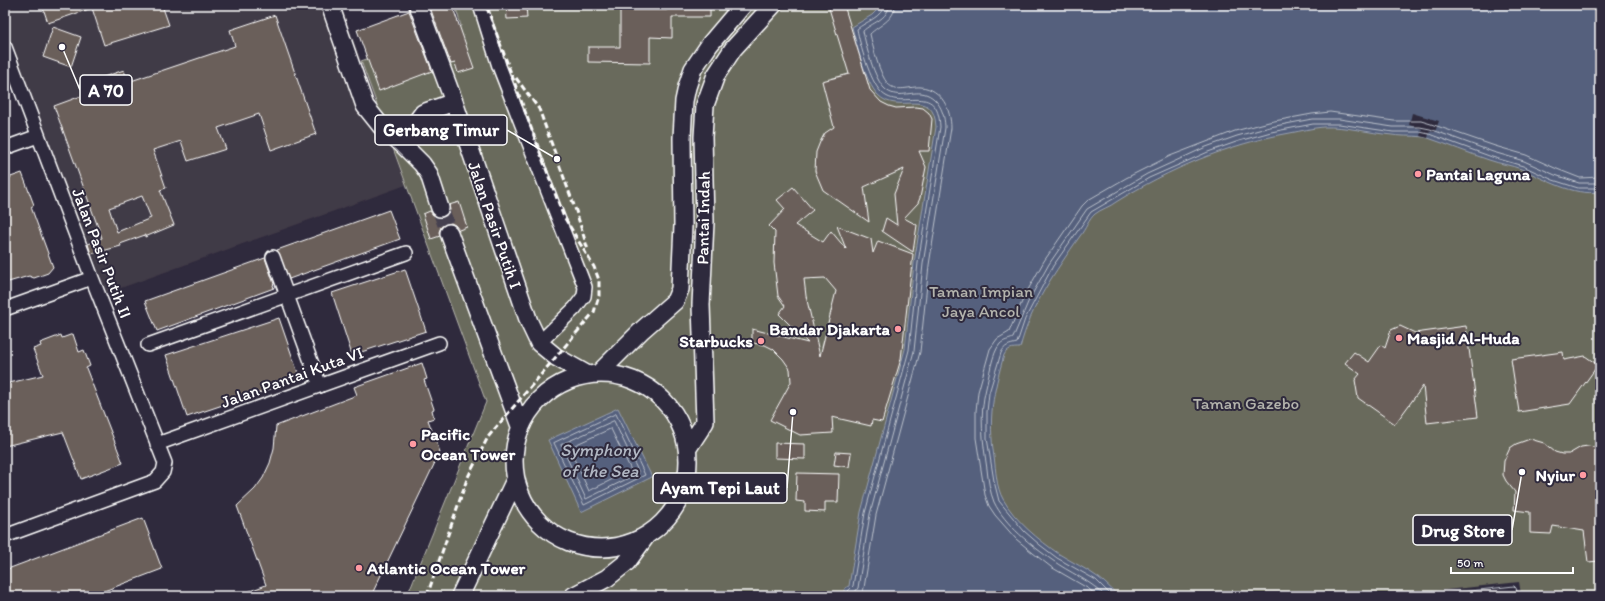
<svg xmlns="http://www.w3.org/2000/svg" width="1605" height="601" font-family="Itim,sans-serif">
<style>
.built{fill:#413a46}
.green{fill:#696a5b;stroke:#b4b4ad}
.water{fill:#54617d;stroke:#98a0b1}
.pier{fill:#2f2a3d}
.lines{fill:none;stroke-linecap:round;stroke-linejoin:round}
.shore{stroke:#bbc0cb;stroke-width:1}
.building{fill:#6b5f5a;stroke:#fff;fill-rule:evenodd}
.tertiary-tunnel{stroke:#443f50;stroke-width:17;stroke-dasharray:17 8;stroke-linecap:butt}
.minor-casing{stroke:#fff;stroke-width:16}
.tertiary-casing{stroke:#fff;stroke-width:20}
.minor{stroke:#2f2a3d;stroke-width:13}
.tertiary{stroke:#2f2a3d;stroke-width:17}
.rail{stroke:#fff;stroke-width:3;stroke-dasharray:6 3;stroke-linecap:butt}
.poi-dot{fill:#ff9aa2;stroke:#2f2a3d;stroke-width:1.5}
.labels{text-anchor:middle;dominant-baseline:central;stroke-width:4;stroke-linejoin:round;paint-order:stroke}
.poi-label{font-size:17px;font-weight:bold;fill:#fff;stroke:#2f2a3d;text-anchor:start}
.street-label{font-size:17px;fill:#fff;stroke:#2f2a3d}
.park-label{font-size:17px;fill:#b4b4ad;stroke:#2f2a3d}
.water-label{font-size:18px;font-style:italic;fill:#b2b8c4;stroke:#2f2a3d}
.leader{fill:none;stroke:#fff;stroke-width:1.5}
.callout-dot{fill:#fff;stroke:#2f2a3d;stroke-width:1.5}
.callout{fill:#2f2a3d;stroke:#fff;stroke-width:1.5}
.callout-label{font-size:18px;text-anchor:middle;font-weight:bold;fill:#fff}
</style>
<rect width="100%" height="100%" fill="#2f2a3d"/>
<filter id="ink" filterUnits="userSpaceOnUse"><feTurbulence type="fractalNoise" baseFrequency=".025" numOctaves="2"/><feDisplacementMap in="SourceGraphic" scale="8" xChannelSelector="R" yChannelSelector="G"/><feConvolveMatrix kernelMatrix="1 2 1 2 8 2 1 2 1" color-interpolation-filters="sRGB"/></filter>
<g filter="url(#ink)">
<!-- built -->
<path class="built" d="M5,5h336l65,180 -299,108 -102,-261z"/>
<!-- green -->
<path class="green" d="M455,5h1145v591h-1193l79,-194 -125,-341 100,-35z"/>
<!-- water -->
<path class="water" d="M882,5h718v187c-28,4 -53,-12 -79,-23 -10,-4 -21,-5 -32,-9 -21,-7 -40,-15 -61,-22 -12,-3 -24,-1 -36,-3 -23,-2 -46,-9 -69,-8 -11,1 -22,4 -33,6 -62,11 -121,36 -174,69 -6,5 -15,7 -21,12 -6,5 -10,16 -15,22 -25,36 -49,69 -60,112 -8,0 -12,0 -16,7 -11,39 -16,61 -10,102 2,13 2,30 9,42 12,22 36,41 56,55 13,8 28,15 40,24 7,5 13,12 20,18h-277l3,-8 4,-2 12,-74 44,-163 9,-86 22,-136c-2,-42 -38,-11 -58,-32 -13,-13 -21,-50 -26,-68l20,-12z
M618,408l34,69 -71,35 -33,-72z"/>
<!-- pier -->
<path class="pier" d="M1412,113l27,8 -4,11 -5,-1 -2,7 -8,-2 2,-7 -13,-4z
M1519,582l2,12 -20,2h-110z"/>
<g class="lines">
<!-- shore -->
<path class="shore" d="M616,414l29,61 -61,30 -30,-62z
M614,421l25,52 -53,26 -25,-54z
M611,429l20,41 -42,21 -20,-43z
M846,596l2,-5 5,-5 12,-73 44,-163 9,-87 22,-136c-2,-48 -39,-14 -59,-35 -11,-11 -21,-47 -24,-63 8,-7 26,-12 27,-24
M852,596l6,-8 12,-74 44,-163 9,-87 22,-136c0,-15 -7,-33 -24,-35 -13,-1 -25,6 -36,-4 -11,-10 -19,-43 -22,-58 8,-8 26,-12 26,-26
M860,596l4,-8 12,-73 44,-163 9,-87 22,-137c0,-18 -9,-39 -30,-41 -11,-1 -24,6 -33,-3 -9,-10 -15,-37 -18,-50 9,-9 25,-14 25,-29
M1097,596l-8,-7 -38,-22 -18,-14 -17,-14 -21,-24 -6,-9 -4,-11 -9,-57v-27l2,-19 12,-43 7,-10 12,-7 15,-35 20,-36 38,-55 6,-6 38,-22 44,-22 65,-25 34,-9 43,-8 18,-2 64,9h27l10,3 64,22 31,9 31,14 23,9 20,-1
M1105,596c-15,-16 -35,-23 -53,-36 -20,-14 -47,-35 -58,-58 -4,-10 -6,-22 -7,-33 -4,-27 -8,-54 -1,-81 3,-11 6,-35 14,-44 4,-4 9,-4 13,-6l16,-38 20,-36 38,-55 60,-35 59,-27 31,-11 33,-9 42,-8h27l54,8h27l10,2 63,23 31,9 31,14 24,8h21
M1112,596l-16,-16 -39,-22 -17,-13 -16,-14 -25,-30 -5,-20 -7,-43v-26l2,-19 12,-40c4,-8 8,-8 16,-10l8,-24 28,-53 38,-54 58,-34 59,-26 31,-11 32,-9 42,-8h26l54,8h27l9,2 63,23 31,9 30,14 25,8h22
M1427,596l87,-10 2,2 2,8
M1473,596l37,-4 3,4"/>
</g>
<!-- building -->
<path class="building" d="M42,5h120l7,20 -65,20 -12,-37 -44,15z
M429,5h23l22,63 -16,5 -3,-10 -4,1z
M506,5h20l1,13 -20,1z
M667,5h43v12h-38v21l-22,-1v26l-62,-1v-15h32v-37h47z
M828,5h16l26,85 11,12 8,4 7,2 20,-1 7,1 6,5 3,6 -3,32h-10l7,16 -6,31 -2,5 -14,15 13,7 -4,27 -31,-21 4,-13 11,7 -3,-31 10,-25 -40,18 5,35 -46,-32 -8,-19 1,-19 4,-10 5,-9 9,-6 -12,-46 27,-7z
M409,11l23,60 -53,20 -22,-61z
M275,15l41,119 -45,16 -12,-36 -41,14 8,21 -38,12 -7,-20 -28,9 13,38 -6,2 14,35 -29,12v-2l-25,9 1,2 -30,8 -3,-10 14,-6 -48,-132 30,-11 -4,-10 44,-15 4,12 107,-36 -5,-16zM142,196l9,22 -34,14 -8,-24z
M53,27l28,10 -10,30 -28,-10z
M22,173l12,32 -3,2 22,60 -5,6 -14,5 -5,-2 -24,7v-104z
M793,187l20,23 -18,15 28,17 8,-11 15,18 -9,-23 34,13 2,14 5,-12 35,13 -12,105 -19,63 -10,-2 -1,6 -39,-9 1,16 -33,2 -30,-15 21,-38 -1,-13 -7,-10 -10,-10 -8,-4 -13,-2v-14l56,14 -29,-29 6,-8 -7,-10 -4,-33 1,-31 -6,-6 16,-17 -8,-9zM825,278l11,13 -16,65 -14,-60 -2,-17z
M459,202l8,25 -8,3 -4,-5 -4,-2 -5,1 -5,3 -2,5 1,4 -9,3 -8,-25 7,-3 3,4 5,3 5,-1 5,-3 2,-4 -1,-5z
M389,210l11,29 -111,40 -12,-29z
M265,258l9,26 -1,1 1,3 -117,43 -12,-30z
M405,269l21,62 -74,24 -20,-62z
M279,318l21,61 -113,38 -21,-62z
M1400,326l15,7 51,-7 12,91 -51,6 -4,-37 -28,38 -37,-26 -3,-18 5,-6 -15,-11 9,-11 15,10 12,-17 4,3 6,-18z
M73,334l6,18 5,-2 6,16 -4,2 37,95 -42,16 -18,-47 -58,14v-62l38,-9 -10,-26 8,-3 -1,-3 21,-8 1,3z
M1563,352l1,8 21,-4 13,9 -28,39 -51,8 -8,-53z
M422,363l5,16 -3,1 10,29 -2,1 2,8 -6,2 12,32 -69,144h-129v-2l24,-9 -29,-79 18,-17 8,-11 7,-15 4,-15 2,-22 81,-31 -3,-8z
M1530,439l14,4 11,9 7,2h7l12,-7 7,-1 12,2v113l-12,1 -4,-31 -31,-5 -2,8 -21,-1v-21l-16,-2 1,-18 -9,-11 -3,-6 1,-14 6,-13 6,-4z
M775,443l30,1v15l-30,-1z
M836,452l15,1 -2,14 -15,-2z
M797,473l42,1 -1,28h-13v10l-20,-1v-9l-9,-1z
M143,518l19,51 -71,27h-86v-26z"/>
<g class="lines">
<!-- tertiary-tunnel -->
<path class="tertiary-tunnel" d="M440,208l9,25"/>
<!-- minor casing -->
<g class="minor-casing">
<path id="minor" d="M480,5l19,61 86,221 -1,9 -9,12 -36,35
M5,47l87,231 73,185 -2,9 -8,9 -150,55
M5,148l33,-12
M273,257l47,129
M5,309l87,-31
M148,345l258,-92
M157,444l282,-101"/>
</g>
<!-- tertiary casing -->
<g class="tertiary-casing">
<path id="tertiary" d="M330,5l35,101 16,20 20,17 21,21 7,10 11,34
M418,5l36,97 75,220 10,21 17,14 32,18
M401,143l22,-30 31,-11
M449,233l71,193
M599,373l43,-43 33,-29 5,-12 3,-63 -1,-88 2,-37 3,-14 6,-18 17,-25 33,-39
M514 461a87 87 0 1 1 174 0a87 87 0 1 1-174 0Z
M688,448l17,-26 -4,-117 4,-83 -2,-85 2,-32 11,-30 17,-26 40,-44
M460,596l55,-116
M573,596l34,-18 20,-16 19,-26"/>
</g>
<!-- minor -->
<use href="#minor" class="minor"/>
<!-- tertiary -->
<use href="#tertiary" class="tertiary"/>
<!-- rail -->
<path class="rail" d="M516,78l23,31 37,102 12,39
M427,596l40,-117 21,-42 106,-125 5,-16v-16l-5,-13 -31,-52 -77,-210"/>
</g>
</g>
<!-- markers -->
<g class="poi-dot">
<circle cx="1418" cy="174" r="4"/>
<circle cx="898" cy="329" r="4"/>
<circle cx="1399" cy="338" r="4"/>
<circle cx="761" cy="341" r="4"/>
<circle cx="413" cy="444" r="4"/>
<circle cx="1583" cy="475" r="4"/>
<circle cx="359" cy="568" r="4"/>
</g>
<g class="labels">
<!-- poi labels -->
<g class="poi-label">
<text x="1426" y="174">Pantai Laguna</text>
<text x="890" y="329" text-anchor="end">Bandar Djakarta</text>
<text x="1407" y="338">Masjid Al-Huda</text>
<text x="753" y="341" text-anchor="end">Starbucks</text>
<text x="421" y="434">Pacific<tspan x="421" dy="20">Ocean Tower</tspan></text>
<text x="1575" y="475" text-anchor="end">Nyiur</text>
<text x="367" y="568">Atlantic Ocean Tower</text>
</g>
<!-- street labels -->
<g class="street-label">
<text transform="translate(703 218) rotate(-89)">Pantai Indah</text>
<text transform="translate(495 225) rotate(71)">Jalan Pasir Putih I</text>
<text transform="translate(102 253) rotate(69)">Jalan Pasir Putih II</text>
<text transform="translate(292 377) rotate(-20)">Jalan Pantai Kuta VI</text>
</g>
<!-- park labels -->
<g class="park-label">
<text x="981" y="291">Taman Impian<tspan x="981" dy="20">Jaya Ancol</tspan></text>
<text x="1246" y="403">Taman Gazebo</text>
</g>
<!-- water labels -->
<g class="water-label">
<text x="600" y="450">Symphony<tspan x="600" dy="21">of the Sea</tspan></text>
</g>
</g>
<!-- callouts -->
<path class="leader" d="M62 47L80 90M557 159L507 130M793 412L787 488M1522 472L1512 530"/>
<g class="callout-dot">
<circle cx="62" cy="47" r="4"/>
<circle cx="557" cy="159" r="4"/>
<circle cx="793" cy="412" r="4"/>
<circle cx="1522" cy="472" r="4"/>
</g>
<g class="callout">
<rect x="80" y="75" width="52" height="30" rx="4"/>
<rect x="375" y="115" width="132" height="30" rx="4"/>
<rect x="653" y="473" width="134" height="30" rx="4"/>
<rect x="1413" y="515" width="99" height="30" rx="4"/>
</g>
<g class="callout-label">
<text x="106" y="97">A 70</text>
<text x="441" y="136">Gerbang Timur</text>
<text x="720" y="494">Ayam Tepi Laut</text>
<text x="1463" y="537">Drug Store</text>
</g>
<!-- margin -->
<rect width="1605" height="601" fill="none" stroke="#2f2a3d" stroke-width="20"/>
<rect x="10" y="10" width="1585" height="581" fill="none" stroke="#fff" stroke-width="1.5" filter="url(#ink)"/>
<!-- scale -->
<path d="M1451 567v6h122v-6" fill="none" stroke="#ffffff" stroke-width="2"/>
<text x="1457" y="567" font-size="12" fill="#ffffff" stroke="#2f2a3d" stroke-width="3" paint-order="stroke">50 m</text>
</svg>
